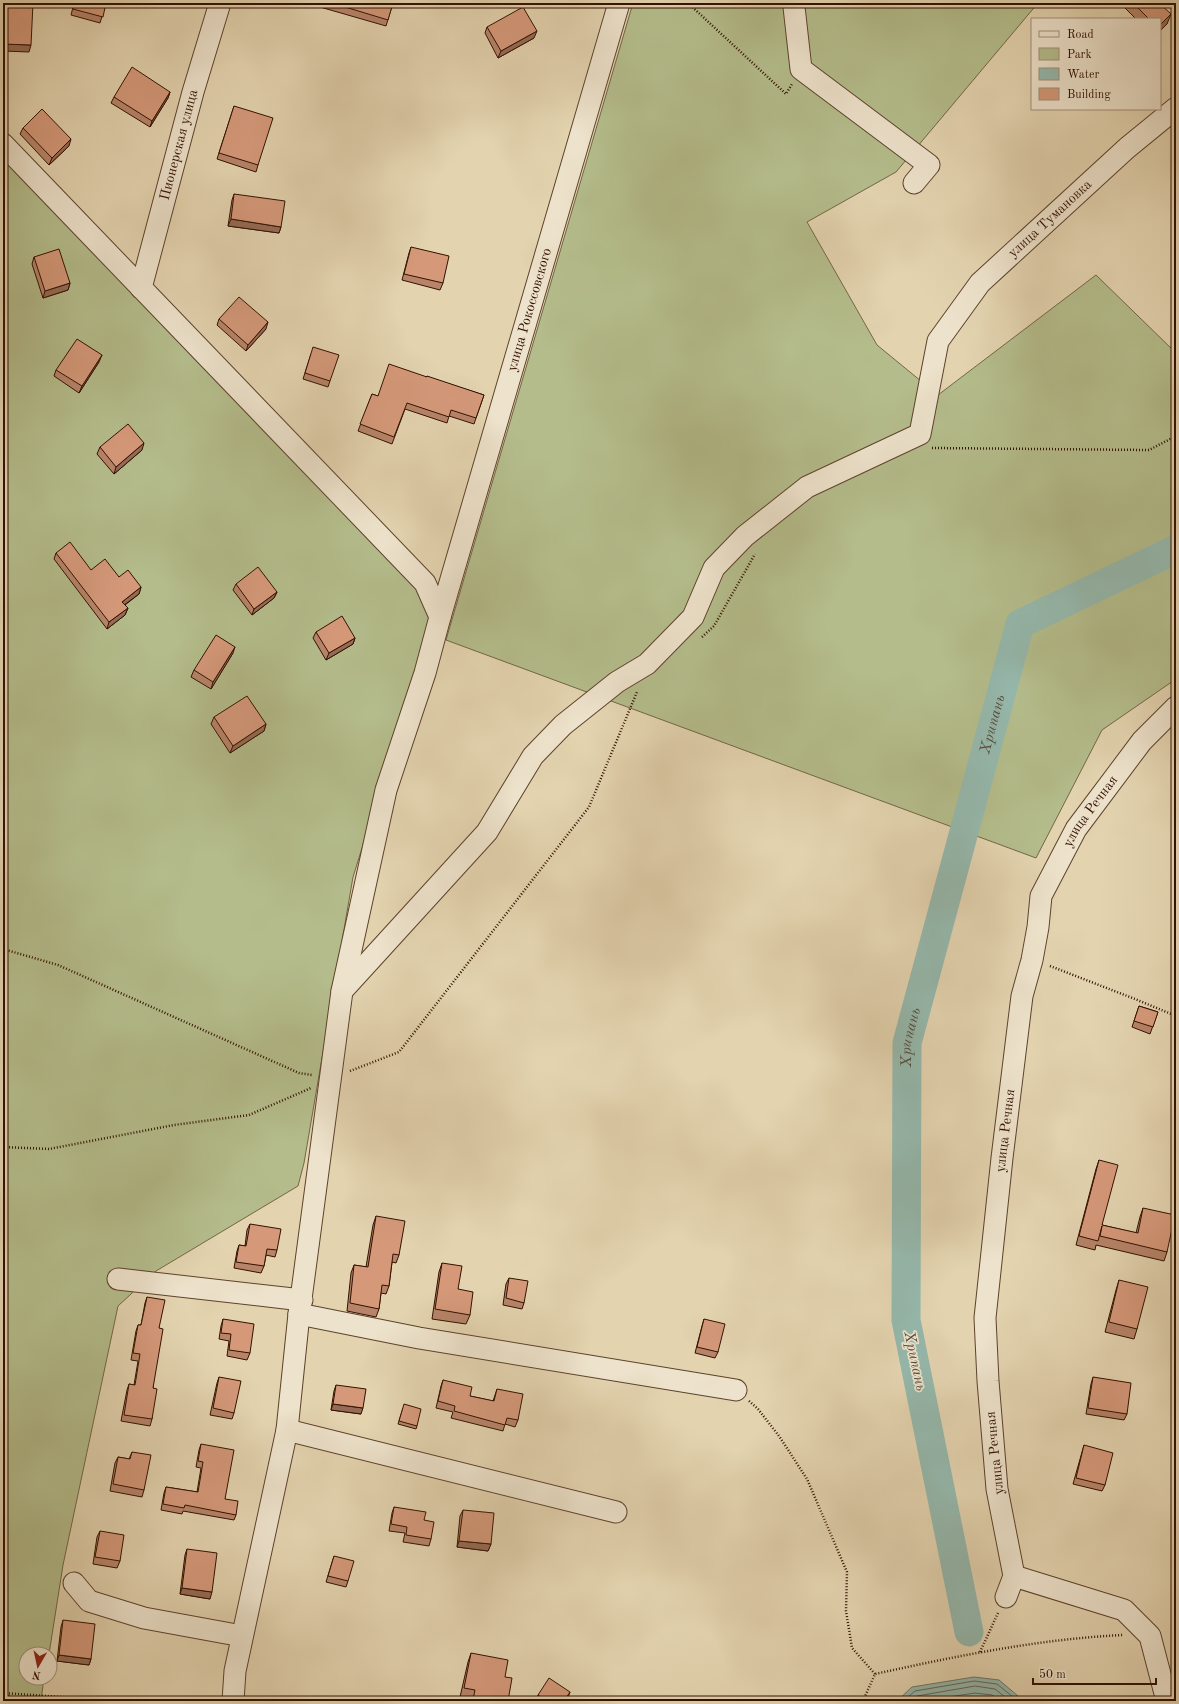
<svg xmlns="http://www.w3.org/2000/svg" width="1179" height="1704" font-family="'Old Standard TT',serif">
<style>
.green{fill:#b4bc8b;stroke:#736646}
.water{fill:#95b8ac;stroke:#6d7568}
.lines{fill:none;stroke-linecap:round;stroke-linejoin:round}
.shore{stroke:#646456;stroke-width:1}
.river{stroke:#95b8ac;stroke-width:29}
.minor-casing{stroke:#5e422c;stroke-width:23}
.path{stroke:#321101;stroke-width:2.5;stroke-dasharray:1 2;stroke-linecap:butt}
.minor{stroke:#ede2cb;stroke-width:21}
.wall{fill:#b78469;stroke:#321101}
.shaded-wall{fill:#956b55;stroke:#321101}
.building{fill:#d5997a;stroke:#321101}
.labels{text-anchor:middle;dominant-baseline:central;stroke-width:3.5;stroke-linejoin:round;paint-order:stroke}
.street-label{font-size:14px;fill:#321101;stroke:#ede2cb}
.water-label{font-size:15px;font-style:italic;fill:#554b3d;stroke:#ede2cb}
</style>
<rect width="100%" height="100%" fill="#e3d3af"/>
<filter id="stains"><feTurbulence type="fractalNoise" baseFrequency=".005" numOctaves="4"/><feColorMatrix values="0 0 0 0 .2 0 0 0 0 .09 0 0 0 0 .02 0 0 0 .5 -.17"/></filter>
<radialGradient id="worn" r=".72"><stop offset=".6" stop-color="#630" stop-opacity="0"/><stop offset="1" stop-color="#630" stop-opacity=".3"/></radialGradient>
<!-- green -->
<path class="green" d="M633,3h405l-142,169 -89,50 70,123 61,50 158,-120 80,78v326l-74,51 -66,128 -590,-218z
M3,156l417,432 12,35 -79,254 -49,286 -6,23 -142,85 -38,35 -55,259 -14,89h-23v24h18l-3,22 -38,1z"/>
<!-- water -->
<path class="water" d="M974,1677l25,3 25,21h-127l15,-14z"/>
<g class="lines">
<!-- shore -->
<path class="shore" d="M903,1701l12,-10 59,-10 23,3 21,17
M910,1701l7,-5 58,-10 20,3 15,12
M922,1701l53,-8 17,2 9,6"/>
<!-- river -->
<path class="river" id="s1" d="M969,1632l-63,-312 1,-277 113,-419 156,-75"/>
<!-- minor casing -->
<g class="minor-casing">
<g id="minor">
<path d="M795,3l-1,4 7,62 128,96 -15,18"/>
<path d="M3,144l422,439 15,34 -15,56 -39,117 -44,201 -43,323 -12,116 -52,241 -2,30"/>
<path id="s2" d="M141,288l52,-196 27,-89"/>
<path id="s3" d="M440,617l179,-614"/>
<path id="s4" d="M342,991l145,-159 46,-76 30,-31 54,-43 30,-18 46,-47 21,-49 31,-32 62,-49 113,-53 18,-93 42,-58 147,-135 49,-40"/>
<path d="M118,1279l184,21"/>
<path d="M299,1314l120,24 317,52"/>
<path d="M287,1430l329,82"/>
<path d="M1014,1576l110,34 26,26 17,65"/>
<path d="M74,1583l15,18 55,17 98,18"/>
<path id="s5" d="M1006,1597l8,-21 -17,-87 -9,-108 -3,-63 17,-160 20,-162 10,-36 6,-33 3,-31 35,-67 66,-88 34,-34"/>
</g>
</g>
<!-- path -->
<path class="path" d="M688,3l98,91 6,-10
M932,448l217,2 27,-14
M702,637l12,-11 41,-72
M3,949l55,16 241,108 13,2
M1050,966l85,33 41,17
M350,1071l49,-19 190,-245 48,-115
M3,1147l46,2 125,-24 75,-10 62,-27
M749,1401l9,8 21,27 28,43 40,93 -1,39 6,37 23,26
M980,1652l18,-39
M3,1693l117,8
M863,1701l12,-27c82,-18 164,-35 248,-39"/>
<!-- minor -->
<use href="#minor" class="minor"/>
</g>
<!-- wall -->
<path class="wall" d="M74,3h32l-6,20 -29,-8z
M321,3h72l-7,23 -66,-19z
M1120,3h41l-1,1 7,20 -7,7v-12h-24z
M487,27l47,11 -36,20 -13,-25z
M170,92l-2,6 -18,29 -39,-24 3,-6z
M234,106l24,59 -2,7 -39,-13z
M23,128l46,18 -20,19 -29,-31z
M234,194l47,33 -2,6 -51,-7 4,-26z
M411,247l32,36 -3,7 -38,-10 7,-27z
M34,257l36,26 -2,7 -25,8 -11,-34z
M219,319l47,10 -20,22 -29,-26z
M311,354l19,27 -2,6 -25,-8z
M99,362l-20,31 -25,-17 2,-6z
M427,377l57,18 -10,29 -25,-8 -2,7 -42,-14 -13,35 -34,-13 14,-37 6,2z
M100,447l42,3 -28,24 -17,-20z
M56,553l35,17 28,7 22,10 -2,7 -14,11 3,3 -3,7 -18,14 -53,-70z
M236,584l41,8 -3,6 -22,17 -19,-25z
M316,632l39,6 -2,6 -27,16 -13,-22z
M233,653l-22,36 -20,-12 3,-7z
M214,717l52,7 -2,7 -34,22 -19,-29z
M1139,1006l19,6 -8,22 -18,-7z
M1099,1160l3,65 34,8 4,-16 3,-9 24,44 -3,9 -68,-16 -1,5 -19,-5 20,-76z
M376,1216l23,39 -3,8 -4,-1 -3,24 -3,8 -5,-1 -2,16 -3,8 -29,-6 4,-38 3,-8 12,2 7,-42z
M250,1224l27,26 -2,7 -9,-2 -2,11 -3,7 -27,-5 3,-17 2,-6 6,1 2,-16z
M442,1263l16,26 12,26 -4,9 -34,-5 7,-47z
M509,1278l15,25 -2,6 -19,-4 3,-21z
M1119,1280l18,49 -3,10 -29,-7 11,-42z
M147,1297l12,31 -6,60 -1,31 -2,7 -29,-5 6,-31 2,-6 5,1 4,-24 -7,-1 5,-29 2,-6h3l4,-22z
M223,1319l27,34 -3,7 -20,-4 2,-15 -10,-2 2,-13z
M704,1319l14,33 -3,6 -20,-5 7,-27z
M219,1377l15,36 -2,6 -22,-4 7,-32z
M1093,1377l34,37 -3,6 -38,-6 5,-30z
M443,1380l27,16 23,5 4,-12 21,31 -3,7 -10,-3 -2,7 -52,-13 2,-6 -17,-4 5,-22z
M336,1385l25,29 -30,-4 3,-19z
M403,1408l14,18 -1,3 -18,-5z
M201,1444l24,55 11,16 -2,5 -51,-9 -1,3 -21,-4 3,-17 2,-6 31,5 4,-24 -5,-1 3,-17z
M1084,1445l21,40 -3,6 -29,-7 9,-32z
M132,1452l12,38 -2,7 -32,-6 5,-28 3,-6 11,2z
M394,1507l30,13 7,19 -2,7 -26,-4 2,-9 -16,-2 3,-18z
M463,1510l28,34 -3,7 -31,-4 3,-31z
M100,1531l20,30 -3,7 -24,-4 4,-27z
M187,1549l23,50 -30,-5 5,-39z
M334,1556l14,25 -2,6 -20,-5z
M63,1620l28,39 -2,6 -32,-4 4,-34z
M471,1653l37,48h-37l1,-1 -12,-3 8,-35z
M538,1695l30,3 -2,3h-30z"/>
<!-- shaded-wall -->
<path class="shaded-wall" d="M1171,14l-4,10 -7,7v-6z
M537,31l-3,7 -36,20 3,-7z
M3,44l28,1 -2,7 -26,-1z
M170,92l-2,6 -18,29 2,-6z
M71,139l-2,7 -20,19 3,-7z
M231,219l50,8 -2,6 -51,-7z
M70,283l-2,7 -25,8 2,-7z
M268,322l-2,7 -20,22 2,-6z
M102,355l-3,7 -20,31 3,-7z
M144,443l-2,7 -28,24 2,-7z
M141,587l-2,7 -19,14 2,-6z
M277,592l-3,6 -22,17 2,-6z
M128,608l-3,7 -18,14 2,-7z
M355,638l-2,6 -27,16 3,-7z
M235,647l-2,6 -22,36 2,-7z
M266,724l-2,7 -34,22 3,-7z
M333,1404l30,4 -2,6 -30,-4z
M459,1541l32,3 -3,7 -31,-4z
M182,1588l30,4 -2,7 -30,-5z
M59,1655l32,4 -2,6 -32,-4z
M570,1692l-2,6 -2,3h-2z"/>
<!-- building -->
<path class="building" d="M4,3h29l-2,42 -28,-1z
M75,3h31l-3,14 -30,-8z
M332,3h61l-5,17z
M1133,3h26l12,11 -11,11v-6h-11z
M523,7l14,24 -36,20 -14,-24z
M132,67l38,25 -18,29 -38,-24z
M234,106l39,12 -15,47 -39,-12z
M42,109l29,30 -19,19 -29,-30z
M234,194l51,7 -4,26 -50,-8z
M411,247l38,9 -6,27 -39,-9z
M59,249l11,34 -25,8 -11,-34z
M239,297l29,25 -20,23 -29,-26z
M77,339l25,16 -20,31 -26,-16z
M313,347l26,8 -9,26 -25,-8z
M389,364l38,13v-1l57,19 -8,23 -25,-8 -2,7 -42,-14 -13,34 -34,-13 12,-30 6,2z
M128,424l16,19 -28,24 -16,-20z
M70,542l21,28 14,-11 14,18 9,-7 13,17 -19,15 6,6 -19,14 -53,-69z
M258,567l19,25 -23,17 -18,-25z
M342,616l13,22 -26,15 -13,-21z
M216,635l19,12 -22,35 -19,-12z
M247,696l19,28 -33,22 -19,-29z
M1139,1006l19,6 -5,15 -19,-6z
M1099,1160l19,5 -16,60 36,8 5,-25 32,7 -8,37 -67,-16 2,-10 -4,15 -19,-5z
M376,1216l29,5 -6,34 -6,-1 -4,32 -7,-1 -3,24 -29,-6 4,-38 14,2z
M250,1224l31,5 -4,21 -10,-1 -3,17 -28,-4 3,-17 7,1z
M442,1263l20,3 -4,23 15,3 -3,23 -35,-6z
M509,1278l19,3 -4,22 -18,-5z
M1119,1280l29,7 -11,42 -28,-7z
M147,1297l18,3 -6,28 4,1 -10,59 4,1 -5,30 -28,-4 5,-31 6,1 5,-31 -7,-1 5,-28h3z
M223,1319l31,5 -4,29 -21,-3 2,-16 -10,-1z
M704,1319l21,5 -7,28 -21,-5z
M219,1377l22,4 -7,32 -21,-5z
M1093,1377l38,6 -4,31 -39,-6z
M443,1380l29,7 -2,9 24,5 3,-12 26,5 -5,26 -11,-2 -2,7 -51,-14 1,-5 -17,-5z
M336,1385l30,4 -3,19 -30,-4z
M404,1404l17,5 -4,17 -18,-5z
M201,1444l33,6 -9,49 13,2 -2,14 -51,-10 -1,3 -21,-4 3,-17 32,5 5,-30 -5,-1z
M1084,1445l29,8 -8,32 -29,-7z
M132,1452l19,3 -7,35 -31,-6 5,-27 12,2z
M394,1507l32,5 -2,8 10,2 -3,17 -25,-4 1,-8 -16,-3z
M463,1510l31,3 -3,31 -32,-3z
M100,1531l24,4 -4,26 -25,-4z
M187,1549l30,4 -5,39 -30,-4z
M334,1556l20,5 -6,20 -20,-5z
M63,1620l32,4 -4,35 -32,-4z
M471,1653l37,7 -3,17 7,1 -4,23h-32l-3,-1 2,-10 -11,-2z
M549,1678l21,14 -6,9h-17l-9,-6z
M3,1695l7,1v5h-7z"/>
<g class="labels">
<!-- street labels -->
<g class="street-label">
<text stroke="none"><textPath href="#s2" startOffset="148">Пионерская улица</textPath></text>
<text stroke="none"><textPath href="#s4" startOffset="1080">улица Тумановка</textPath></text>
<text stroke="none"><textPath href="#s3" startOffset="320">улица Рокоссовского</textPath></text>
<text stroke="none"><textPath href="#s5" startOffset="807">улица Речная</textPath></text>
<text stroke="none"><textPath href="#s5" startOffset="471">улица Речная</textPath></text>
<text transform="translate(995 1453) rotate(-96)">улица Речная</text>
</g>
<!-- water labels -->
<g class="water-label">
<text stroke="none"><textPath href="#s1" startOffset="925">Хрипань</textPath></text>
<text stroke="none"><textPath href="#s1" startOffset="601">Хрипань</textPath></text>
<text transform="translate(914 1361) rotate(78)">Хрипань</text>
</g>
</g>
<!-- margin -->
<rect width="1179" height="1704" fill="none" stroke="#e3d3af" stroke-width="16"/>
<rect x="4" y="4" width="1171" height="1696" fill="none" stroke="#321101" stroke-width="2"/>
<rect x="8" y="8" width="1163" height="1688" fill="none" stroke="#321101"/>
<!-- legend -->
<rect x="1031" y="18" width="130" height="92" fill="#ede2cb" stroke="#a28e7a"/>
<rect x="1039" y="31" width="20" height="6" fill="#ede2cb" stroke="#a28e7a"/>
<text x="1067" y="38" font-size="12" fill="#321101">Road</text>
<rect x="1039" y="48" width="20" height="12" fill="#b4bc8b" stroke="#a28e7a"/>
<text x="1067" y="58" font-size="12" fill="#321101">Park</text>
<rect x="1039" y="68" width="20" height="12" fill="#95b8ac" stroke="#a28e7a"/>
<text x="1067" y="78" font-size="12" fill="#321101">Water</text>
<rect x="1039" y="88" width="20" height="12" fill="#d5997a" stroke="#a28e7a"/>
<text x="1067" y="98" font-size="12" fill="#321101">Building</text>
<!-- north arrow -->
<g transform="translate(38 1666) rotate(189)"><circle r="19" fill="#ede2cb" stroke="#a28e7a"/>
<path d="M0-3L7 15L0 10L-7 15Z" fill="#8f2418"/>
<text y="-6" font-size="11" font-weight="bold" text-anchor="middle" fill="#321101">N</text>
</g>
<!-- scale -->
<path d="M1033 1678v6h123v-6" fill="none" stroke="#321101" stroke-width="2"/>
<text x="1039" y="1678" font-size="12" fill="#321101" stroke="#ede2cb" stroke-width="3" paint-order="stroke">50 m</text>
<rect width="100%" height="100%" filter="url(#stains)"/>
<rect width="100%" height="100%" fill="url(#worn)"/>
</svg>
